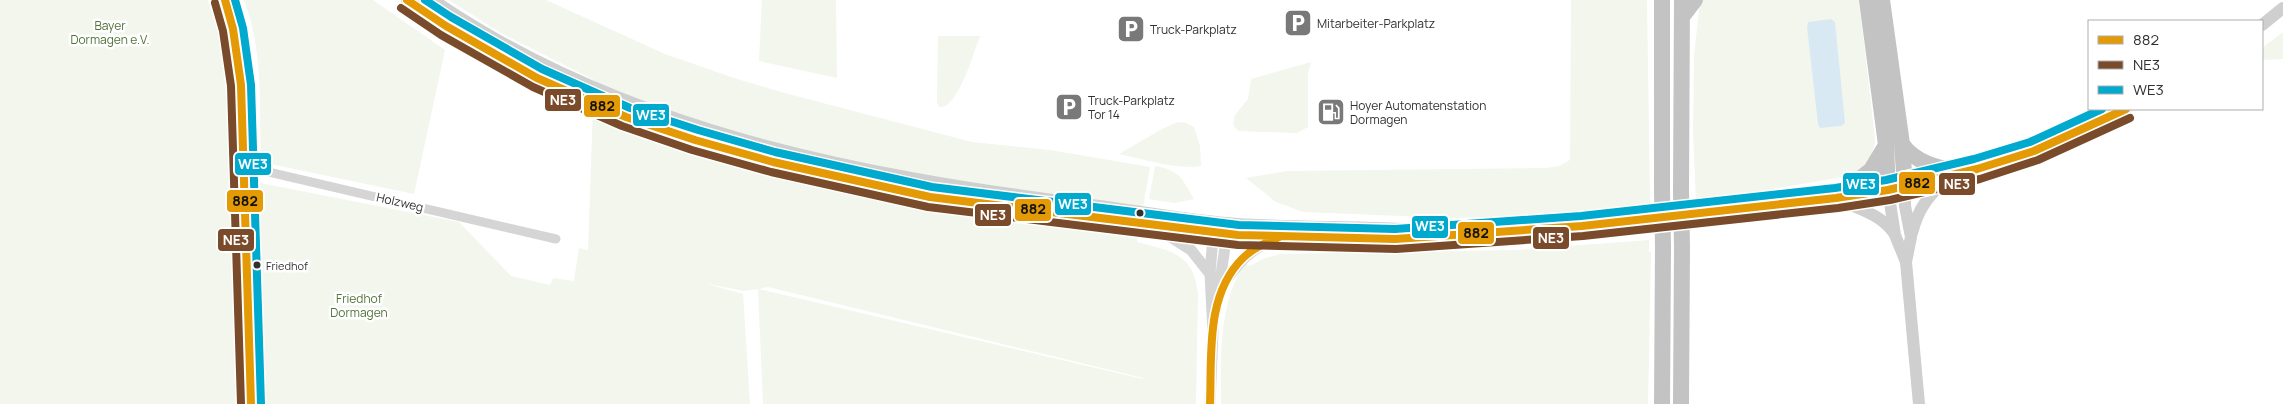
<svg xmlns="http://www.w3.org/2000/svg" width="2283" height="404" font-family="Manrope,sans-serif">
<style>
.green{fill:#f2f6ed;fill-rule:evenodd}
.water{fill:#d9e9f4}
.lines{fill:none;stroke-linecap:round;stroke-linejoin:round}
.minor{stroke:#d5d5d5;stroke-width:9}
.tertiary{stroke:#d5d5d5;stroke-width:11}
.secondary{stroke:#cfcfcf;stroke-width:12}
.motorway{stroke:#c3c3c3;stroke-width:16}
.motorway-bridge{stroke:#c3c3c3;stroke-width:16}
.bus-1-casing{stroke:#fff;stroke-width:11}
.bus-2-casing{stroke:#fff;stroke-width:11}
.bus-3-casing{stroke:#fff;stroke-width:11}
.bus-1{stroke:#e39a05;stroke-width:8}
.bus-2{stroke:#7a4b2a;stroke-width:8}
.bus-3{stroke:#00a9ce;stroke-width:8}
.bus-dot{fill:#313131;stroke:#fff;stroke-width:2}
.labels{text-anchor:middle;dominant-baseline:central;stroke-width:5;stroke-linejoin:round;paint-order:stroke}
.bus-label{font-size:11px;fill:#313131;stroke:#fff;text-anchor:start}
.poi-label{font-size:12px;fill:#313131;stroke:#fff;text-anchor:start}
.park-label{font-size:12px;fill:#517239;stroke:#fff}
.street-label{font-size:12px;fill:#313131;stroke:#fff}
.line-badge{stroke:#fff;stroke-width:2}
.badge-label{font-size:14px;text-anchor:middle;font-weight:bold;fill:#fff}
.pale-badge-label{font-size:14px;text-anchor:middle;font-weight:bold;fill:#111}
</style>
<rect width="100%" height="100%" fill="#fff"/>
<!-- green -->
<path class="green" d="M0,0h208l15,46 2,15h4l4,27 8,316h-241z
M244,0h129l72,50 -31,144 -153,-32c-2,-53 3,-111 -17,-162z
M449,0h97l119,54 69,24 47,14 191,50 78,8 100,17 -13,75c35,9 57,12 61,52l-2,110h-433l-5,-115 -14,2 -40,-8 39,11 7,110h-488l-7,-222 204,40 52,54 39,9 3,-7 21,3 5,-33 9,2 6,-170 -93,-47zM768,287l375,91v1l-384,-90z
M762,0h74l1,78 -78,-17z
M1571,0h76l3,207 -109,9 -90,2 -148,-6 -27,-10 -30,-24 41,-7 259,-3 13,-2 11,-6z
M1700,0h159l16,139c-1,17 -11,31 -26,37l-153,26 -3,-72 1,-73z
M2283,32v27l-21,1v-12z
M938,36h42c-6,15 -22,74 -41,71l-2,-5z
M1311,62l-3,12v53l-11,6 -59,-2 -5,-6 2,-10 13,-16 3,-20z
M1178,122l8,1 8,4 6,19 1,20c-23,4 -59,-7 -82,-12l43,-25z
M1155,166c25,4 27,13 39,33l-20,4 -25,-4z
M1649,240v12h2l-3,152h-427c0,-46 -3,-100 24,-141l5,3 13,-7 17,-5 235,-4z"/>
<!-- water -->
<path class="water" d="M1831,19l4,3 10,101 -4,3 -21,2 -2,-4 -11,-97 1,-5z"/>
<g class="lines">
<!-- minor -->
<path class="minor" d="M225,0l8,29 8,56 10,319
M243,166l313,73"/>
<!-- tertiary -->
<path class="tertiary" d="M1152,225l39,25 19,24
M1222,287c17,-26 28,-38 57,-50
M1216,309l12,-83
M1210,404l3,-73 -3,-57 4,-50"/>
<!-- secondary -->
<path class="secondary" d="M407,0l39,26 91,52 89,39 69,23 78,22 157,35 308,38 157,4 187,-13 254,-28 52,-8 89,-21 57,-18 92,-42
M433,0c191,131 425,175 650,204 51,6 103,16 154,20 62,4 124,2 186,6
M2262,25l21,-17
M1905,186v20l6,31 -5,25
M1888,190l7,45 11,27 13,142
M1836,198c21,11 44,15 58,35
M1912,233c7,-27 17,-37 36,-56"/>
<!-- motorway -->
<path class="motorway" d="M1867,0l19,145 2,45
M1882,0l20,144 3,42
M1682,17l13,-17
M1902,144c14,20 38,24 61,29
M1662,191v-191
M1681,191l1,-191
M1836,198l35,-28 15,-25
M1662,404l1,-157
M1681,404l1,-156"/>
<!-- motorway-bridge -->
<path class="motorway-bridge" d="M1662,191l1,56
M1681,191l1,57"/>
<!-- bus-1 casing -->
<g class="bus-1-casing">
<path id="bus-1" d="M225,0l8,29 8,56 10,319
M407,0l39,26 91,52 89,39 69,23 78,22 157,35 308,38 157,4 187,-13 254,-28 52,-8 89,-21 57,-18 92,-42
M1210,404c2,-48 -5,-109 33,-146 10,-10 23,-15 36,-21"/>
</g>
<!-- bus-2 casing -->
<g class="bus-2-casing">
<path id="bus-2" d="M215,3l8,28 8,55 10,318
M401,8l40,27 92,52 89,39 70,24 79,22 157,35 310,38 158,4 187,-13 255,-28 52,-8 90,-21 58,-19 92,-42"/>
</g>
<!-- bus-3 casing -->
<g class="bus-3-casing">
<path id="bus-3" d="M235,0l8,28 8,57 10,319
M425,0l26,17 91,52 88,39 68,22 77,22 157,35 307,38 156,4 186,-13 254,-28 51,-8 88,-21 56,-17 72,-33"/>
</g>
<!-- bus-1 -->
<use href="#bus-1" class="bus-1"/>
<!-- bus-2 -->
<use href="#bus-2" class="bus-2"/>
<!-- bus-3 -->
<use href="#bus-3" class="bus-3"/>
</g>
<!-- icons -->
<defs>
<g id="parking-square" transform="scale(1.4375)"><rect x="-9" y="-9" width="18" height="18" rx="4" fill="#797979" stroke="#fff"/><path d="M-3.5-5.5H1a3.5 3.5 0 0 1 0 7H-1V5.5H-3.5ZM-1-3.4V-.6H.8a1.4 1.4 0 0 0 0-2.8Z" fill="#fff"/></g>
<g id="fuel-square" transform="scale(1.4375)"><rect x="-9" y="-9" width="18" height="18" rx="4" fill="#797979" stroke="#fff"/><path d="M-5.5-6h7V0h2V4h1.3V-2.5L3-4.5l.8-.8L6-3V5H2.5V1h-1V6h-7ZM-4.2-4.7v3.2H.2V-4.7Z" fill="#fff"/></g>
</defs>
<g fill-rule="evenodd">
<use href="#parking-square" x="1298" y="23"/>
<use href="#parking-square" x="1131" y="29"/>
<use href="#parking-square" x="1069" y="107"/>
<use href="#fuel-square" x="1331" y="112"/>
</g>
<!-- markers -->
<g class="bus-dot">
<circle cx="1140" cy="213" r="4.5"/>
<circle cx="257" cy="265" r="4.5"/>
</g>
<g class="labels">
<!-- bus labels -->
<g class="bus-label">
<text x="266" y="265">Friedhof</text>
</g>
<!-- poi labels -->
<g class="poi-label">
<text x="1317" y="23">Mitarbeiter-Parkplatz</text>
<text x="1150" y="29">Truck-Parkplatz</text>
<text x="1088" y="100">Truck-Parkplatz<tspan x="1088" dy="14">Tor 14</tspan></text>
<text x="1350" y="105">Hoyer Automatenstation<tspan x="1350" dy="14">Dormagen</tspan></text>
</g>
<!-- park labels -->
<g class="park-label">
<text x="110" y="25">Bayer<tspan x="110" dy="14">Dormagen e.V.</tspan></text>
<text x="359" y="298">Friedhof<tspan x="359" dy="14">Dormagen</tspan></text>
</g>
<!-- street labels -->
<g class="street-label">
<text transform="translate(400 202) rotate(13)">Holzweg</text>
</g>
</g>
<g class="line-badge">
<rect x="544" y="88" width="38" height="24" rx="5" fill="#7a4b2a"/>
<rect x="583" y="94" width="38" height="24" rx="5" fill="#e39a05"/>
<rect x="632" y="103" width="38" height="24" rx="5" fill="#00a9ce"/>
<rect x="234" y="152" width="38" height="24" rx="5" fill="#00a9ce"/>
<rect x="1898" y="171" width="38" height="24" rx="5" fill="#e39a05"/>
<rect x="1842" y="172" width="38" height="24" rx="5" fill="#00a9ce"/>
<rect x="1938" y="172" width="38" height="24" rx="5" fill="#7a4b2a"/>
<rect x="226" y="189" width="38" height="24" rx="5" fill="#e39a05"/>
<rect x="1054" y="192" width="38" height="24" rx="5" fill="#00a9ce"/>
<rect x="1014" y="198" width="38" height="24" rx="5" fill="#e39a05"/>
<rect x="974" y="203" width="38" height="24" rx="5" fill="#7a4b2a"/>
<rect x="1411" y="215" width="38" height="24" rx="5" fill="#00a9ce"/>
<rect x="1457" y="221" width="38" height="24" rx="5" fill="#e39a05"/>
<rect x="1532" y="226" width="38" height="24" rx="5" fill="#7a4b2a"/>
<rect x="217" y="228" width="38" height="24" rx="5" fill="#7a4b2a"/>
</g>
<g class="badge-label">
<text x="563" y="105">NE3</text>
<text x="651" y="120">WE3</text>
<text x="253" y="169">WE3</text>
<text x="1861" y="189">WE3</text>
<text x="1957" y="189">NE3</text>
<text x="1073" y="209">WE3</text>
<text x="993" y="220">NE3</text>
<text x="1430" y="231">WE3</text>
<text x="1551" y="243">NE3</text>
<text x="236" y="245">NE3</text>
</g>
<g class="pale-badge-label">
<text x="602" y="111">882</text>
<text x="1917" y="188">882</text>
<text x="245" y="206">882</text>
<text x="1033" y="214">882</text>
<text x="1476" y="238">882</text>
</g>
<!-- legend -->
<rect x="2088" y="20" width="175" height="90" fill="#ffffff" stroke="#adadad"/>
<rect x="2098" y="36" width="25" height="8" fill="#e39a05" stroke="#adadad"/>
<text x="2133" y="45" font-size="15" fill="#313131">882</text>
<rect x="2098" y="61" width="25" height="8" fill="#7a4b2a" stroke="#adadad"/>
<text x="2133" y="70" font-size="15" fill="#313131">NE3</text>
<rect x="2098" y="86" width="25" height="8" fill="#00a9ce" stroke="#adadad"/>
<text x="2133" y="95" font-size="15" fill="#313131">WE3</text>
</svg>
